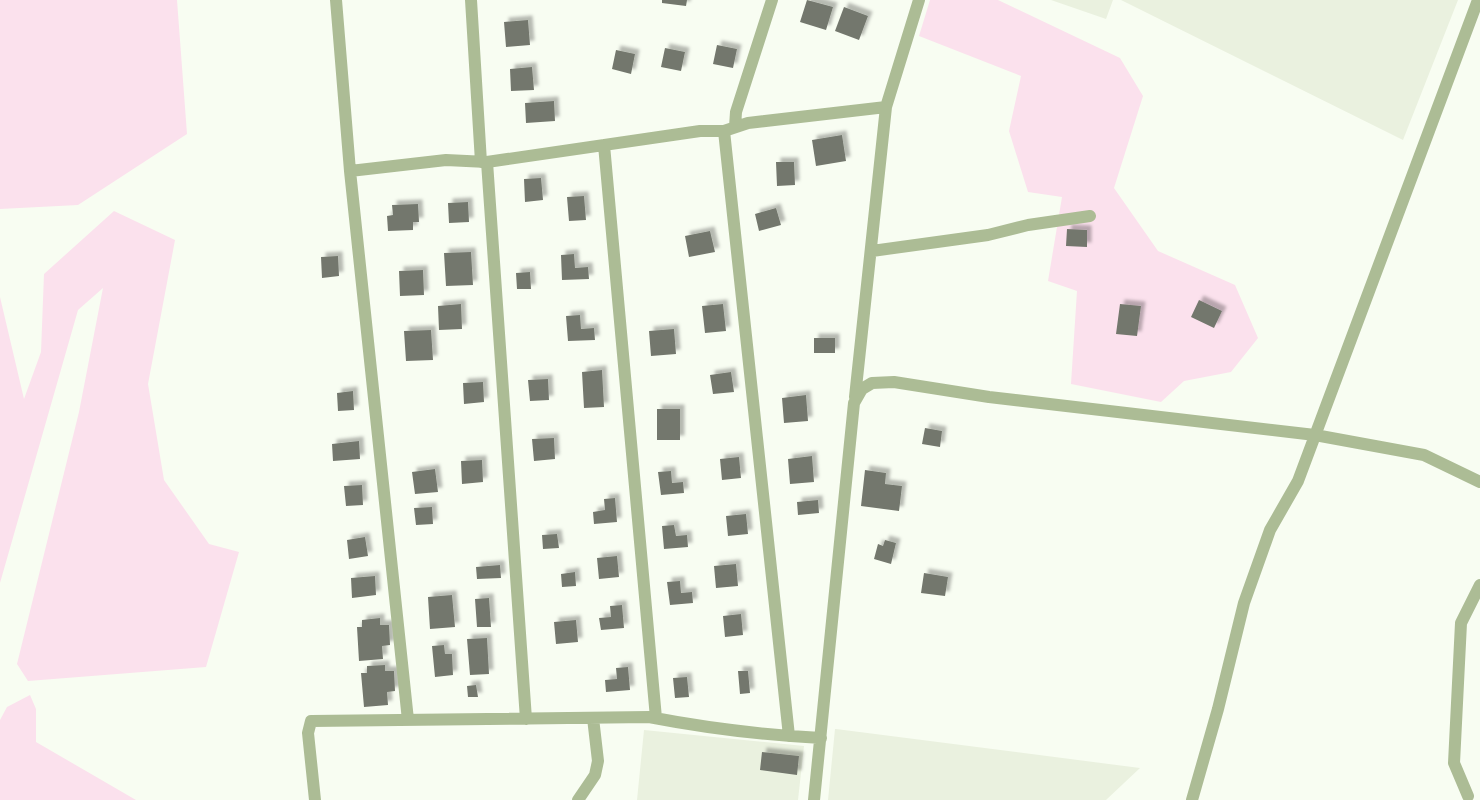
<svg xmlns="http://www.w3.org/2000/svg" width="1480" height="800" font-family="Mulish,sans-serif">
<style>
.built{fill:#eaf1df}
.green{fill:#fbe1ed}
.building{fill:#73776d;filter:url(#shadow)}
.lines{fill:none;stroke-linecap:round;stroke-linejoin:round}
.minor{stroke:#acbc95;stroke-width:12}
</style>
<defs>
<filter id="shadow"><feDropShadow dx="4.5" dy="-4.5" stdDeviation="1.5" flood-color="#0004"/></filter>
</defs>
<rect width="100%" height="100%" fill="#f8fdf2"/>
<!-- built -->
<path class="built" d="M1051,0h62l-7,19z
M1121,0h337l-55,140z
M835,729h1l304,39 -34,32h-278z
M644,730l160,16 -6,54h-161z"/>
<!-- green -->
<path class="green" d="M0,0h177l10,134 -109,71 -78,4z
M930,0h68l122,58 23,38 -29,92 44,63 77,34 23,53 -27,34 -47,9 -23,21 -90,-18 6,-93 -29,-10 14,-84 -34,-5 -19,-61 12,-55 -102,-40z
M114,211l61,29 -27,144 16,96 45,64 30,8 -33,115 -178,14 -11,-17 62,-252 24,-124 -25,22 -78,273v-286l24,102 17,-47 3,-78z
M30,695l6,14v33l100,58h-136v-80l7,-13z"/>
<!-- building -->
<path class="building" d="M662,0h25l-1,6 -24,-3z
M807,0l26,7 -7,23 -26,-8z
M844,7l24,9 -9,24 -24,-9z
M528,20l2,25 -24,2 -2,-25z
M717,45l20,4 -4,19 -20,-4z
M665,48l20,4 -4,19 -20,-4z
M616,50l19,4 -4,20 -19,-5z
M532,67l2,23 -23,1 -1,-22z
M554,101l1,20 -29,2 -1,-20z
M842,135l4,26 -30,5 -4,-26z
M776,162h18l1,23 -18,1z
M541,178l2,22 -18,2 -1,-23z
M584,196l2,24 -17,1 -2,-24z
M468,202l1,20 -20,1 -1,-20z
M418,204l1,18h-6v8l-25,1 -1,-15 6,-1 -1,-10z
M776,208l5,17 -22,6 -4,-17z
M1067,229l20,1v17l-21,-1z
M710,231l5,21 -26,5 -4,-21z
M471,252l2,33 -27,1 -2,-33z
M574,254l1,14 13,-1 1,12 -27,1 -1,-25z
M338,256l1,20 -17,2 -1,-21z
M423,270l1,25 -24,1 -1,-25z
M530,272l1,17h-14l-1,-16z
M1199,300l23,11 -8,17 -23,-11z
M461,304l1,25 -23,1 -1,-24z
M723,304l3,27 -21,2 -3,-27z
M1120,304l21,2 -4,30 -21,-2z
M580,315l1,14 13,-1 1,12 -27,1 -2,-25z
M674,329l2,25 -25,2 -2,-25z
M431,330l2,30 -27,1 -2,-30z
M814,338h21v15h-21z
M602,370l2,37 -20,1 -2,-36z
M731,372l3,20 -21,2 -3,-19z
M548,379l1,21 -19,1 -2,-21z
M483,382l1,20 -20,2 -1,-21z
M353,391l1,19 -16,1 -1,-18z
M806,395l2,26 -24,2 -2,-25z
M657,409h23v31h-23z
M925,428l17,3 -2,16 -18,-3z
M554,438l1,21 -21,2 -2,-22z
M359,441l1,18 -27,2 -1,-17z
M812,456l2,26 -24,2 -2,-25z
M739,457l2,21 -19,2 -2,-21z
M482,460l1,22 -21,2 -1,-23z
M435,469l3,23 -23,2 -3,-22z
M865,470l21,3 -1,11 17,2 -3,25 -38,-5z
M671,471l1,12 11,-1 1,11 -23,2 -3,-23z
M362,485l1,20 -17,1 -2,-20z
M615,498l2,24 -23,2 -1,-12 12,-2 -1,-11z
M818,500l1,13 -21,2 -1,-13z
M432,507l1,17 -17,1 -2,-17z
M746,514l2,20 -20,2 -2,-20z
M674,525l2,11 11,-1 1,12 -24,2 -2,-23z
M557,534l2,14 -16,1 -1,-14z
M365,537l3,19 -19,3 -2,-19z
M885,540l11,3 -5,21 -17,-5 4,-15 5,2z
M617,556l2,21 -20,2 -2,-21z
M736,564l2,22 -22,2 -2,-22z
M500,565l1,13 -24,1 -1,-12z
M575,572l1,14 -14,1 -1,-13z
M924,573l24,4 -3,19 -24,-3z
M375,576l1,19 -24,3 -1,-20z
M680,581l1,12 11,-1 1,11 -23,2 -3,-23z
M452,595l3,32 -25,2 -2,-32z
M489,598l2,29h-14l-2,-28z
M622,605l2,23 -23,2 -2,-12 12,-1 -1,-11z
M741,614l2,21 -18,2 -2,-21z
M380,618v7h9l1,20 -8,1 1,13 -24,2 -2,-34h5v-7z
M576,620l2,22 -22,2 -2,-22z
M487,638l2,36 -19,1 -3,-36z
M444,645l1,9h7l1,21 -18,2 -3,-31z
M385,665v6h9l1,20 -8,1 1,13 -24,2 -3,-34h6v-7z
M628,667l2,23 -24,2 -1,-12 12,-1 -1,-11z
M738,671h10l2,22 -10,1z
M687,677l2,20 -14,1 -2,-20z
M476,685l2,12h-10l-1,-11z
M762,752l37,4 -2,19 -37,-5z"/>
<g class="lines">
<!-- minor -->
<path class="minor" d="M336,0l14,171 58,549
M471,0l10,162
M735,127l1,-15 36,-112
M724,131l65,605
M604,145l52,573
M487,162l39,557
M350,171l96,-11 41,2 213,-31h24l24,-8 138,-16
M872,251l116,-16 40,-10 62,-9
M855,397l31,-290 33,-107
M1468,796l-14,-33 7,-140 19,-38
M315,800l-7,-67 3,-12 338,-4c57,11 115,18 172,21
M578,800l17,-25 3,-14 -5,-43
M814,800l40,-397 8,-14 10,-6 22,-1 95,15 326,38 109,20 56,27
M1192,800l26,-91 26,-106 26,-73 28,-49 180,-481"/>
</g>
</svg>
